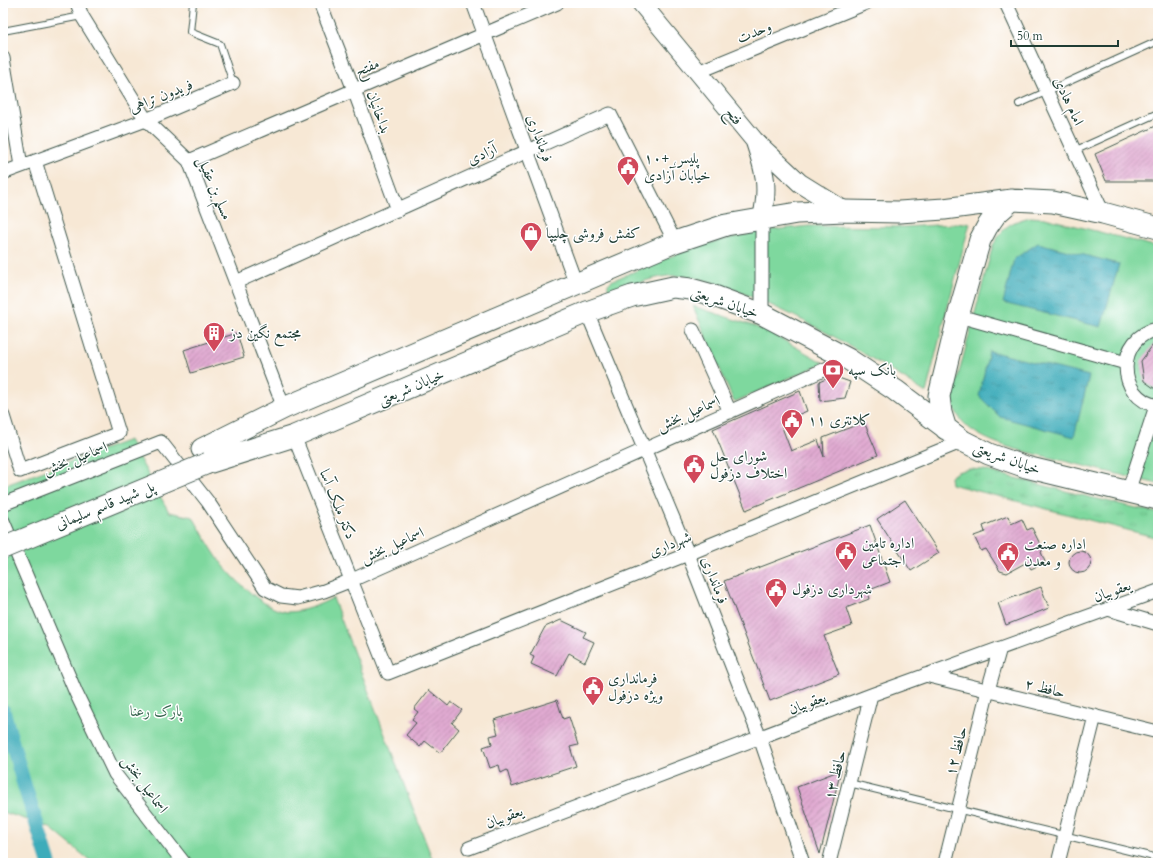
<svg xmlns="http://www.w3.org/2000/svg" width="1161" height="866" font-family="Cardo,Amiri,serif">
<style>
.grass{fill:url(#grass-tufts);stroke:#4e8a69}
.green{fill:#7ed89e;stroke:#4e8a69}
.water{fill:url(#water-ripples);stroke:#2e7477}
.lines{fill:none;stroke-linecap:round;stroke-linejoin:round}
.canal{stroke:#3dacba;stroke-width:15}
.building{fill:url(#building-hatch)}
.lane-casing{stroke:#3f574c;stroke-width:8}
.street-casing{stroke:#3f574c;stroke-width:15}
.secondary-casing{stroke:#3f574c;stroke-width:20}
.primary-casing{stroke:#3f574c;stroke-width:23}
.lane{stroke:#fff;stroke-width:6}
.street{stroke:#fff;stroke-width:13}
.secondary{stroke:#fff;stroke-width:18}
.primary{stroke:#fff;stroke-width:21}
.primary-bridge-casing{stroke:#3f574c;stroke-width:23;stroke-linecap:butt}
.primary-bridge{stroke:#fff;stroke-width:21}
.labels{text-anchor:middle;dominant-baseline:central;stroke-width:3;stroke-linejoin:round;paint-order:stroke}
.street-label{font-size:15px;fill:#1f3d34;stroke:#fff}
.poi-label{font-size:15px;fill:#1f3d34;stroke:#fff;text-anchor:start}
.park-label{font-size:15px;fill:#37644e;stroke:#fff}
</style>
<defs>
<pattern id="grass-tufts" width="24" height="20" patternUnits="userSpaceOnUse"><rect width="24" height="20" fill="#7ed89e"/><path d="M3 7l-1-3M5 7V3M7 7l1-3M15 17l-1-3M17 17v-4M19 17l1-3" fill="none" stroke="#6cba89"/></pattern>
<pattern id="water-ripples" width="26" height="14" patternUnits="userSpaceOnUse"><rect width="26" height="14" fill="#3dacba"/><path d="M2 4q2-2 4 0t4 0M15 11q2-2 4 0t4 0" fill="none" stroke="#338d98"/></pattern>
<pattern id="building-hatch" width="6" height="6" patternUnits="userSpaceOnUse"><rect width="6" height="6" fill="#e1aad2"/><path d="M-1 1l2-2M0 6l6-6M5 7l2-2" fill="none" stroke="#b68cab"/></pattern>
</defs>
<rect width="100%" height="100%" fill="#fff"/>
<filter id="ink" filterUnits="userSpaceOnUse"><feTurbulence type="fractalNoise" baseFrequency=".025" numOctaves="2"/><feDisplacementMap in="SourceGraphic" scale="8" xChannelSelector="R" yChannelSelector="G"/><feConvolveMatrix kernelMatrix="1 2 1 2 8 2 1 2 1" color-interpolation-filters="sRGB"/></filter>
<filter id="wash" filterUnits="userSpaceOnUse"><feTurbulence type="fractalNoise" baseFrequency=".012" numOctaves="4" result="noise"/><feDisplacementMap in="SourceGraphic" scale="16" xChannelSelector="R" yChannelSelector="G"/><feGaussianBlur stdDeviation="0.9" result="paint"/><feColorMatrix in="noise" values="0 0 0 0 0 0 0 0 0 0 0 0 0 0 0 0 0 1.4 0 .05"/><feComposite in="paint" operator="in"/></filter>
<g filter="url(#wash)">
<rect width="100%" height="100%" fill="#f7e8d5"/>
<!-- grass -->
<path class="grass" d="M969,469l15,1 101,26 73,17v25l-207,-54 -1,-7 7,-5z"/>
<!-- green -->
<path class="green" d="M1030,217l15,1 113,29v237l-143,-35c-26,-8 -58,-19 -63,-50l41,-154c12,-19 15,-22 37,-28z
M970,223l-23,86 -21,84c-57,-38 -117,-73 -181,-99 -24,-9 -51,-20 -77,-18 -17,2 -36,9 -52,15h-5l-3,-3v-4l3,-3 73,-30 33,-10 45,-10 47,-5 95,1z
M693,306l61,20 24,11 46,26 -90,39z
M129,440l40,72 24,5c7,12 14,25 22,37 12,19 48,56 72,58 16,0 32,-7 46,-14l100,263 -5,2h-335l-44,-36 -46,-15v-326z"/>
<!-- water -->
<path class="water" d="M1038,243l81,21 -18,63 -98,-24 11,-44z
M989,351l100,25 -15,61 -74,-20 -21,-21z"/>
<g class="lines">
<!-- canal -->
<path class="canal" d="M3,711l20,70 26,82"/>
</g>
<g id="blocks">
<!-- building -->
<path class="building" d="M1158,125v56h-52l-11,-27z
M237,333l7,24 -53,16 -7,-23z
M1158,338v53l-14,-10 -3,-20z
M833,376l17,6 -5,16 -25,3 -1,-19z
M800,391l7,20 -27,11 11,29 27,-11 6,17 -1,-19 41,-16 14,33 -132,55 -33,-81z
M905,500l34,53 -28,18 -34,-52z
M1008,516l3,8 11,-5 5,11 5,-2 11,22 -2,2 4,10 -14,7 -4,-7 -20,11 -7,-2 -14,-22 -5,2 -7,-15 11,-4 -2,-6z
M870,525l20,57 -23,9 2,8 -23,9 6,18 -28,10 15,38 -69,27 -46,-120z
M1069 562a11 11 0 1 1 22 0a11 11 0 1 1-22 0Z
M1041,587l8,21 -43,17 -8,-22z
M561,620l25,12 -3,5 11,5 -9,20 -16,-9 -12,23 -26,-12 3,-7 -4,-2 15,-28z
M429,690l19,16 3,-4 11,8 -10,13 7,6 -19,24 -15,-12 -5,6 -14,-12 10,-12 -4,-3 6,-8 -4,-3z
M557,700l6,19 6,-2 9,28 -8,2 6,19 -64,21 -5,-17 -6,3 -2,-8 -9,3 -7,-21 9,-3 -2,-8 8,-2 -4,-14z
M841,770l-21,84 -23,-67z"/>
</g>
</g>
<g filter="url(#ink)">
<use href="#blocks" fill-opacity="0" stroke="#3f574c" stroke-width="1"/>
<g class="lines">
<!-- lane casing -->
<g class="lane-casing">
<path id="lane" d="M193,3l-3,29 30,12 13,39
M3,31l79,-15
M1019,104l139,-63
M1074,151l84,-38
M849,783l309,75"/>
</g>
<!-- street casing -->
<g class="street-casing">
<path id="street" d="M77,3l5,13 64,104 43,41 95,247
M320,3l34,87 44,120
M473,3l103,281
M1006,3l97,210
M3,58l18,108
M698,72l168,-69
M189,161l368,-158
M3,173l143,-53 87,-37
M236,282l374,-168 65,128
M587,312l101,242 72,184 43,125
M762,314v-96
M959,316l167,47
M1158,329c-42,7 -43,69 0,77
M693,330l37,82
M3,416l17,55 99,-38 -84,-272
M294,436l94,237 300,-119 275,-113
M1128,492l28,-86
M3,504l158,-62 47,60 57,86 16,8 17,2 26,-7 28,-11 496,-221
M3,521l73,172 39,81 69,89
M1108,609l50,15
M925,675l233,57
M469,848l402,-153 287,-104
M829,863l42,-168
M945,863l43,-173 12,-42
M1058,863l37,-147"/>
</g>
<!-- secondary casing -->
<g class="secondary-casing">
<path id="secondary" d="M641,3l113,137 46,43 45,28
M755,142c10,30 14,45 7,76"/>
</g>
<!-- primary casing -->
<g class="primary-casing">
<path id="primary" d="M946,429l-5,-16 -2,-17 21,-87 20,-69 7,-13 9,-13 16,-14
M202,449l82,-41 391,-166 51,-17 71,-12 48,-2 54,1 45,-3 68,-9 41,2 50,11 55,15
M208,463l86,-27 293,-124 45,-16 41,-9 18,2 18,5 53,20 86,45 47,31 68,51 26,13 37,13 132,32"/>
</g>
<!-- lane -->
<use href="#lane" class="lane"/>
<!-- street -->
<use href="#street" class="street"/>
<!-- secondary -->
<use href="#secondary" class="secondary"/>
<!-- primary -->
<use href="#primary" class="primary"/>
<!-- primary-bridge casing -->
<g class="primary-bridge-casing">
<path id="primary-bridge" d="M3,548l205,-85"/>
</g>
<!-- primary-bridge -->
<use href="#primary-bridge" class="primary-bridge"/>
</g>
</g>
<!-- icons -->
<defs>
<g id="civic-pin" transform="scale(1.15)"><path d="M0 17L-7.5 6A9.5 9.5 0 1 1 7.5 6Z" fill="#d1495b" stroke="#fff"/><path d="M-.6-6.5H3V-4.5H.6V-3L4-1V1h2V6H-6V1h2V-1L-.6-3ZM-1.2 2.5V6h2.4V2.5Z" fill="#fff"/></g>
<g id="shop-pin" transform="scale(1.15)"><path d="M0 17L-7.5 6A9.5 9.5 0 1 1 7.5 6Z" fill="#d1495b" stroke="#fff"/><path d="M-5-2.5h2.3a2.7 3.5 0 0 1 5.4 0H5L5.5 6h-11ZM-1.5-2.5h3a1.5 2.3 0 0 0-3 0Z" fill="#fff"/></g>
<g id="building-pin" transform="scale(1.15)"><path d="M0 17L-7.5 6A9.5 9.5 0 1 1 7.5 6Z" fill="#d1495b" stroke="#fff"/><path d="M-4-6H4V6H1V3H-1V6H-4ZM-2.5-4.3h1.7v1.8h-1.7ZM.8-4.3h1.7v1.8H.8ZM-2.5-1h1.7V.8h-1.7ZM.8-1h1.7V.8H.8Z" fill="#fff"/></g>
<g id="bank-pin" transform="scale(1.15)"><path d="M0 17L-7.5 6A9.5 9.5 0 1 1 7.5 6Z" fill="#d1495b" stroke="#fff"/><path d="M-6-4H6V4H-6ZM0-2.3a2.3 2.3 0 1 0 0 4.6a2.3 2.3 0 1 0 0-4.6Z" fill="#fff"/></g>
</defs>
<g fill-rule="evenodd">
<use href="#civic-pin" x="628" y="167"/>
<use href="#shop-pin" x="531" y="233"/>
<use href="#building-pin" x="214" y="333"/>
<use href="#bank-pin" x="833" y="370"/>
<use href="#civic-pin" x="792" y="420"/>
<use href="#civic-pin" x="694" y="465"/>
<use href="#civic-pin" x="846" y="552"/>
<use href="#civic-pin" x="1008" y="553"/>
<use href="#civic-pin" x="776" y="589"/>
<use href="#civic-pin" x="593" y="687"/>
</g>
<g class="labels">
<!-- street labels -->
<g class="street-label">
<text transform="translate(754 32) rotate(-22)">وحدت</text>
<text transform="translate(367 67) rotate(-23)">مفتح</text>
<text transform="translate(161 96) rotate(-22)">فریدون تراهی</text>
<text transform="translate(1069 101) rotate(65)">امام هادی</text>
<text transform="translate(379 112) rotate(70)">بداخانیان</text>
<text transform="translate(734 116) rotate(51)">فتح</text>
<text transform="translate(540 138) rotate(70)">فرمانداری</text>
<text transform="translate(482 154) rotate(-24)">آزادی</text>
<text transform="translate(215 188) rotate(67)">مسلم بن عقیل</text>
<text transform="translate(725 302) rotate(19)">خیابان شریعتی</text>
<text transform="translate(411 387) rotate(-23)">خیابان شریعتی</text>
<text transform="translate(688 413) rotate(-24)">اسماعیل بخش</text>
<text transform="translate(75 458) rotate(-21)">اسماعیل بخش</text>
<text transform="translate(1007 458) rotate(20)">خیابان شریعتی</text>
<text transform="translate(338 504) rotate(68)">دکتر ملک آسا</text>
<text transform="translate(105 505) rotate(-22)">پل شهید قاسم سلیمانی</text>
<text transform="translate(670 544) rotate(-22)">شهرداری</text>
<text transform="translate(392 545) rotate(-24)">اسماعیل بخش</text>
<text transform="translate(715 580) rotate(69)">فرمانداری</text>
<text transform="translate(1112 591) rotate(-20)">یعقوبیان</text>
<text transform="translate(1045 688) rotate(14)">حافظ ۲</text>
<text transform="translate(807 703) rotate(-21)">یعقوبیان</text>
<text transform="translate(956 751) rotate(-76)">حافظ ۱۲</text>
<text transform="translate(835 775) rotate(-76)">حافظ ۱۳</text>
<text transform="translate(145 784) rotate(54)">اسماعیل بخش</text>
<text transform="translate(504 817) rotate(-21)">یعقوبیان</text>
</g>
<!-- poi labels -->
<g class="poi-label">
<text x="644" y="158">پلیس +۱۰<tspan x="644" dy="17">خیابان آزادی</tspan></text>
<text x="546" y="233">کفش فروشی چلیپا</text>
<text x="230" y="333">مجتمع نگین دز</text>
<text x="848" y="370">بانک سپه</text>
<text x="808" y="420">کلانتری ۱۱</text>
<text x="710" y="456">شورای حل<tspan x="710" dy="17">اختلاف دزفول</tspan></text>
<text x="862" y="543">اداره تامین<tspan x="862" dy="17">اجتماعی</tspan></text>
<text x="1024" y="544">اداره صنعت<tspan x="1024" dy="17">و معدن</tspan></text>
<text x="792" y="589">شهرداری دزفول</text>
<text x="608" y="678">فرمانداری<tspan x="608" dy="17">ویژه دزفول</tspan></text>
</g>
<!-- park labels -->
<g class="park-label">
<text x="156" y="711">پارک رعنا</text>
</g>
</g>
<!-- margin -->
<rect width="1161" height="866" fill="none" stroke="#fff" stroke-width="16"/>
<!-- scale -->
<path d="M1011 40v6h107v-6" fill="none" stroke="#1f3d34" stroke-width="2"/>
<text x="1017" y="40" font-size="12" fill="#1f3d34" stroke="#ffffff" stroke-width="3" paint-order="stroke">50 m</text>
</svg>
